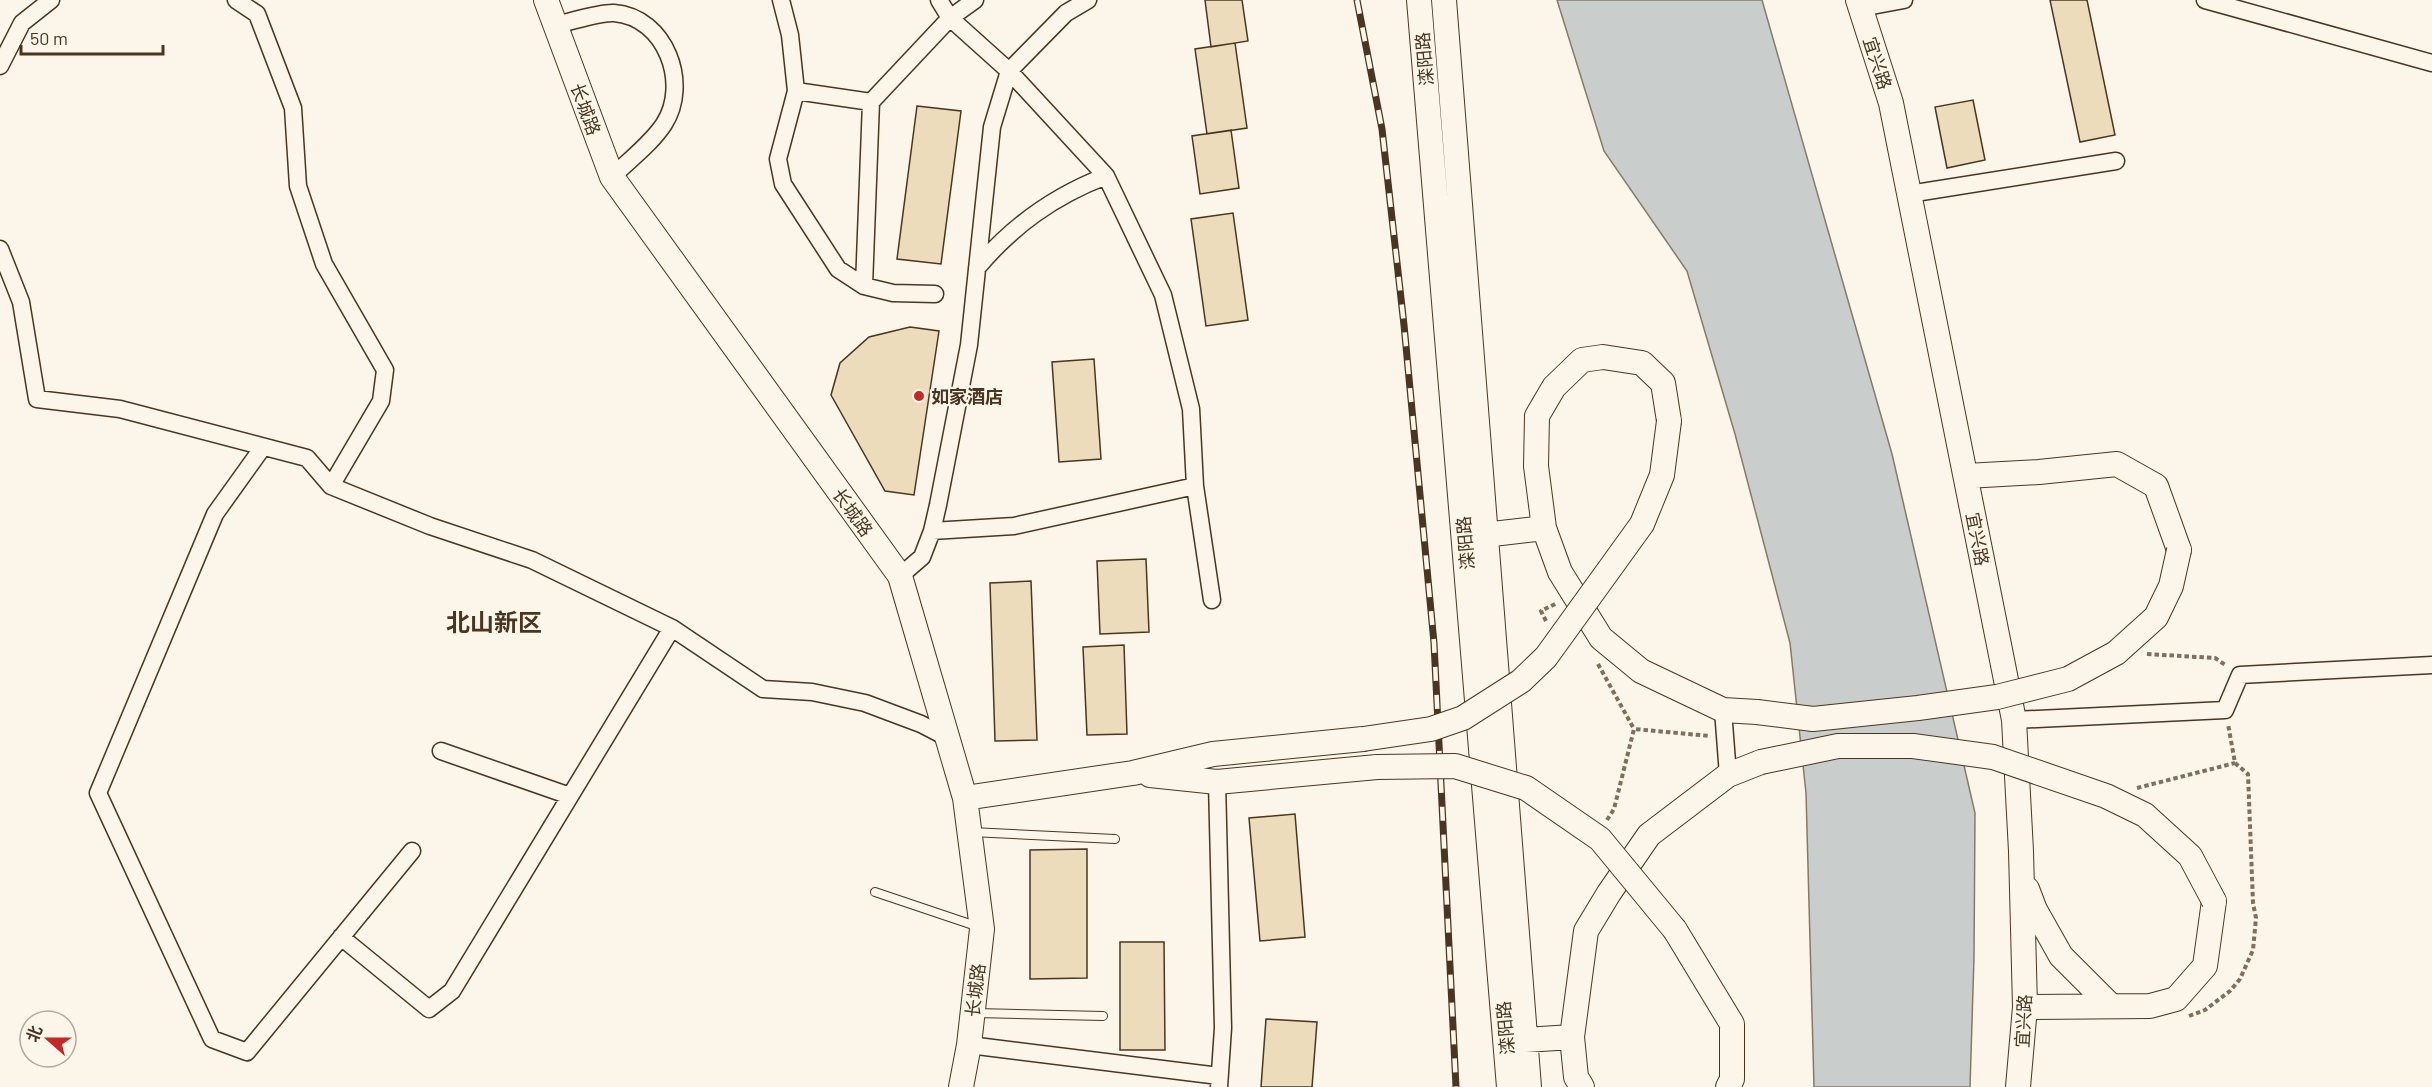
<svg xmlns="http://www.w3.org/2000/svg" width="2432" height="1087" font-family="Barlow,'Noto Sans SC',sans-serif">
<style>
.water{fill:#c9cecd;stroke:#887966;stroke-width:1.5}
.building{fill:#ecdcbc;stroke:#4a3520;stroke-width:1.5}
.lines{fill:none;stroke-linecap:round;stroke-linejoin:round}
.lane-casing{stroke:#4a3520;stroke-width:10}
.street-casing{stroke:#4a3520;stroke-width:19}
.secondary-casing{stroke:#4a3520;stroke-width:26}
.path{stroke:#7f6f5c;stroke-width:4;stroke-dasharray:4.5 3;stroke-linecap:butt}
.lane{stroke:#fbf6e9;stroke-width:8}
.street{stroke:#fbf6e9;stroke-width:16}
.secondary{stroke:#fbf6e9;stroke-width:24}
.rail-casing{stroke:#4a3520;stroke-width:7}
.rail{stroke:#fbf6e9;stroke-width:4.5;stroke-dasharray:14;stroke-linecap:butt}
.secondary-bridge-casing{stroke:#4a3520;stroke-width:26;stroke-linecap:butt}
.secondary-bridge{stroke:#fbf6e9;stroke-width:24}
.poi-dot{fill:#c62828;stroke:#fbf6e9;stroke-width:2}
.labels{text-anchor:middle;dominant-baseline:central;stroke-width:4.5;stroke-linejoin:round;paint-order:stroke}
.street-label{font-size:18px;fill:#4a3520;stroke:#fbf6e9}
.poi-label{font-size:18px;font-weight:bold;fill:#4a3520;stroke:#fbf6e9;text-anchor:start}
.district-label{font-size:24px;font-weight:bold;fill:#4a3520;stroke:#fbf6e9}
</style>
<rect width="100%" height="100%" fill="#fbf6e9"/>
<!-- water -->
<path class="water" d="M1557,0h205l130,454 83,359 -1,144 -4,130h-156l-8,-294 -16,-150 -55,-209 -48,-163 -83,-120z"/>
<!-- building -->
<path class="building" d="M1205,0h37l6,41 -37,6z
M2050,0h37l28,135 -35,7z
M1235,43l12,85 -40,6 -12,-85z
M1973,100l12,60 -38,8 -12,-61z
M917,106l44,5 -20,153 -44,-5z
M1231,130l8,58 -39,6 -8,-58z
M1233,213l15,107 -42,6 -15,-107z
M910,327l29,4 -25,164 -29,-4 -54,-96 9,-32 29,-26z
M1094,359l7,100 -42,3 -7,-100z
M1146,559l3,73 -49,2 -3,-73z
M1031,581l6,159 -42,1 -5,-158z
M1124,645l3,89 -40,1 -4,-88z
M1295,814l10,123 -45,4 -11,-123z
M1087,849v129l-57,1v-129z
M1120,942h44l1,108h-45z
M1266,1019l51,3 -5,65h-51z"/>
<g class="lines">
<!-- lane casing -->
<g class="lane-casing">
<path id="lane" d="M971,832l144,7
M875,892l104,35
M976,1013l127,3"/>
</g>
<!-- street casing -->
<g class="street-casing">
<path id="street" d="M236,0l21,14 36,94 5,78 26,78 61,106 -4,31 -50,85
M781,0l9,35 6,56 75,11
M939,0l11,18 59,53 97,105 57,119 28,114 4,77 17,114
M2205,0l227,63
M1861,8l43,-8
M555,25c16,-3 44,-13 59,-12 52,4 76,71 50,111 -13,20 -35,36 -52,53
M0,66l22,-43 29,-23
M796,91l-18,68 5,25 55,85 26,17 29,7 42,1
M1909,194l207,-33
M0,249l21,53 16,97 83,10 187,49 24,28 99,40 102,34 140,68 91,61 49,3 53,11 56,21 27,14
M977,268c36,-43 77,-72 129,-92
M864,286l7,-184 79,-84 25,-18
M263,447l-48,67 -117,279 114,246 35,13 165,-201
M932,531l82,-5 181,-40
M900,576l22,-19 10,-26 6,-26 31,-160 23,-218 17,-56 57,-58 22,-13
M1723,710l5,65
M2014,720l211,-10 15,-35 192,-10
M441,751l129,45
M1217,782l6,246 -4,59
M341,937l88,72 23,-18 220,-363
M969,1045l250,31"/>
</g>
<!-- secondary casing -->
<g class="secondary-casing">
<path id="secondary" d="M546,0l66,177 288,399 65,222 17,131 -13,116 -8,42
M1419,0l90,1087
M1444,0l85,1087
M1858,0l33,103 123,617 7,131 4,156 -7,80
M1669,421l-6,-38 -21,-20 -39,-6 -21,3 -28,27 -17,29 -1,50 8,62 16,44 41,66 40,33 82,39 34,2
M1966,476l73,-4 78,-8 39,22 23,64
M1484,535l60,-7
M1150,775l67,7 160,-15
M965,798l168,-25 80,-19 150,-15
M2027,889l8,21 26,46 49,49
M1675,930l57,94v55l-4,8
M2025,1007l125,-1 26,-7 29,-33 9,-65
M1525,1040l47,-3
M1582,1087l-6,-10 -4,-40 14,-106 23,-38 40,-58 79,-60 33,-13"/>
</g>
<!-- path -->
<path class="path" d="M1546,621l-5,-10 16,-8
M2147,654l68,4 12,8
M1598,664l36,65
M2137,788l98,-25
M1607,820l7,-11 20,-80 76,7
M2189,1016l16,-6 25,-19 10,-12 13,-29 3,-32 -3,-15 -5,-129 -13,-11 -7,-39"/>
<!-- lane -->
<use href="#lane" class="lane"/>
<!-- street -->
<use href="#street" class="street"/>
<!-- secondary -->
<use href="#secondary" class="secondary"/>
<!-- rail casing -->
<g class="rail-casing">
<path id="rail" d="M1357,0l25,129 22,196 30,318 22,444"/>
</g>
<!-- rail -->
<use href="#rail" class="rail"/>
<!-- secondary-bridge casing -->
<g class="secondary-bridge-casing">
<path id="secondary-bridge" d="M1757,712l56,7 105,-11 79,-11 71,-18 48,-26 40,-36 15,-31 8,-36
M1363,739l68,-10 32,-11 58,-37 25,-24 96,-133 20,-49 7,-54
M1761,762l77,-16h75l80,11 113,39 39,19 45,41 24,45
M1377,767l78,-1 71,22 74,51 75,91"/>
</g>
<!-- secondary-bridge -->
<use href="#secondary-bridge" class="secondary-bridge"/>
</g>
<!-- markers -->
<circle class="poi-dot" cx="919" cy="396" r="6"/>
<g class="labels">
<!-- street labels -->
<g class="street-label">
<text transform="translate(1424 59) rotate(-95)">滦阳路</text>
<text transform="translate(1878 63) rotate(72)">宜兴路</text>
<text transform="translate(586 109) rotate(70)">长城路</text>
<text transform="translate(853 512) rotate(54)">长城路</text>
<text transform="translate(1978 539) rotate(79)">宜兴路</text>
<text transform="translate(1465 543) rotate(-95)">滦阳路</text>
<text transform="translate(975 990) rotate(-83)">长城路</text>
<text transform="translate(2023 1021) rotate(-87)">宜兴路</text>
<text transform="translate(1505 1028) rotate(-95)">滦阳路</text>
</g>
<!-- poi labels -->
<g class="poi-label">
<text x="931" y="396">如家酒店</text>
</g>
<!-- district labels -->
<g class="district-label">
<text x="494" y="621">北山新区</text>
</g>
</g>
<!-- north arrow -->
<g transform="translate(48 1039) rotate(291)"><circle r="28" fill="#fbf6e9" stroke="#b4a999" stroke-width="1.5"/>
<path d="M0-4.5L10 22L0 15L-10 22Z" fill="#c62828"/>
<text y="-9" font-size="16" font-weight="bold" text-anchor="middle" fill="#4a3520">北</text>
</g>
<!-- scale -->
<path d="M21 45v9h142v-9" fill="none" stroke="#4a3520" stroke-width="3"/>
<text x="30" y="45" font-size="18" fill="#4a3520" stroke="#fbf6e9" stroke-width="4.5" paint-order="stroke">50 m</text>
</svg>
